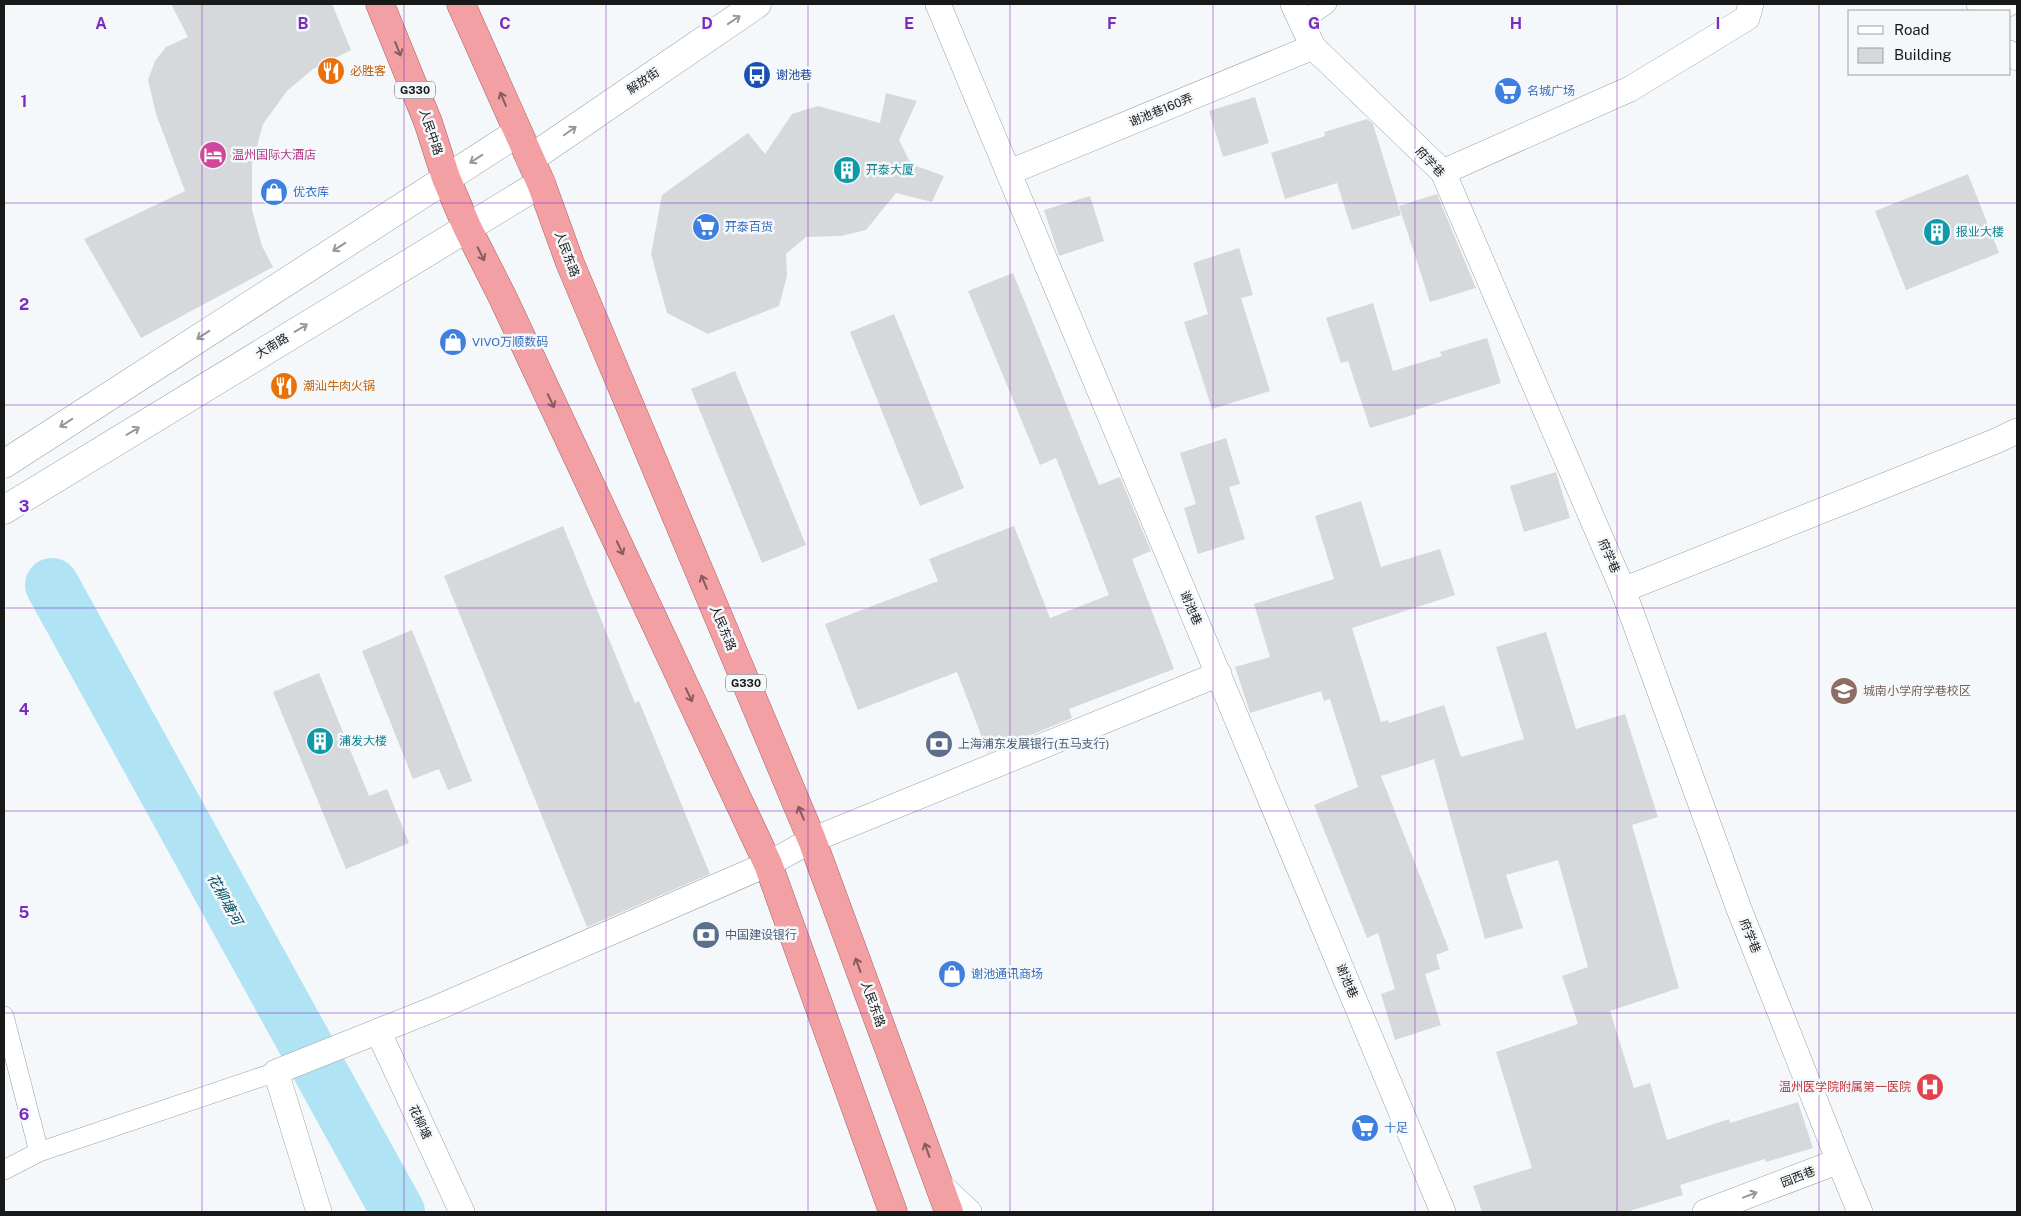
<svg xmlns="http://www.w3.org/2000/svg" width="2021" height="1216" font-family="'Public Sans','Noto Sans SC',sans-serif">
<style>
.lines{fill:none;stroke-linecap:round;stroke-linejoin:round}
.river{stroke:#b0e4f5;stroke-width:54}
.building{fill:#d6d9db}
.pedestrian-casing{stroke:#9c9fa1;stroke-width:20}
.minor-casing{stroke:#9c9fa1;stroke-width:26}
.tertiary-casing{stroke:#9c9fa1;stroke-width:29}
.secondary-casing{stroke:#9c9fa1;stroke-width:29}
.trunk-casing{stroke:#a46264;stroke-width:29}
.pedestrian{stroke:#fff;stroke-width:19}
.minor{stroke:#fff;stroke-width:25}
.tertiary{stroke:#fff;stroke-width:28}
.secondary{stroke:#fff;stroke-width:28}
.trunk{stroke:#f3a0a4;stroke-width:28}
.oneway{stroke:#979898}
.oneway2{stroke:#865c5e}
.grid{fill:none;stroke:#7b2cbf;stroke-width:1;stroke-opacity:0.55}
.labels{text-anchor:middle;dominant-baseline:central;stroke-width:5;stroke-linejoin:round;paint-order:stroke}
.shield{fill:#f5f8fa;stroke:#5a5c5c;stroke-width:1}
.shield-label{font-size:11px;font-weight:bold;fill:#181919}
.food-label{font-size:12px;fill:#c56008;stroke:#f5f8fa;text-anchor:start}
.transit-label{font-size:12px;fill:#164399;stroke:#f5f8fa;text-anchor:start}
.street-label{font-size:12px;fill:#181919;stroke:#f5f8fa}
.shop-label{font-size:12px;fill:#366cbe;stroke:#f5f8fa;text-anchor:start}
.hotel-label{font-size:12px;fill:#b23c85;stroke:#f5f8fa;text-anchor:start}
.culture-label{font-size:12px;fill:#0d838f;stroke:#f5f8fa;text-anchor:start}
.education-label{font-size:12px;fill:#785e54;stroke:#f5f8fa;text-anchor:start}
.service-label{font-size:12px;fill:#4e5e75;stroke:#f5f8fa;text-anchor:start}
.health-label{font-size:12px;fill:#be3a42;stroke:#f5f8fa;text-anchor:end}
.water-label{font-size:14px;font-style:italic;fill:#004c5e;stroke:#f5f8fa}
.grid-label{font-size:16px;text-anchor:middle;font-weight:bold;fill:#7b2cbf;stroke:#f5f8fa;stroke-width:5;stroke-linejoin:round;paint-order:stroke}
</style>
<rect width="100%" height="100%" fill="#f5f8fa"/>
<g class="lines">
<!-- river -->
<path class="river" d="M52,585l346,627"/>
</g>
<!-- building -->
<path class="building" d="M171,4h161l19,46 -38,19 -26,22 -24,33 -11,41v45l10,36 11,21 -132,71 -57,-99 101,-48 -29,-77 -8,-34 7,-19 11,-14 22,-10z
M886,93l31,8 -18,39 12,24 33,12 -12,26 -36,-9 -30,37 -25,6 -35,1 -20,17 1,22 -8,30 -71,28 -41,-21 -16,-59 11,-59 86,-62 17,21 27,-40 26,-8 62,17z
M1255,97l14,46 -46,14 -14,-46z
M1367,119l6,5 28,91 -49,15 -15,-47 -52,16 -14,-46 54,-17 -1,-4z
M1968,174l31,79 -93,37 -31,-79z
M1437,194l39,94 -46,14 -31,-96z
M1090,196l14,45 -45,15 -15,-46z
M1239,248l14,47 -12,3 29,93 -58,18 -28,-87 24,-8 -15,-51z
M1013,273l86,212 21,-8 31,74 -19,8 42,110 -105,40 3,9 -84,35 -31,-81 -99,38 -33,-86 113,-43 -9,-22 85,-33 36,92 59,-23 -53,-137 -16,7 -72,-174z
M1373,303l20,68 49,-15 -2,-4 47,-14 14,45 -86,27 1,4 -46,14 -22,-67 -7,2 -15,-45z
M894,314l70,174 -44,18 -70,-174z
M735,371l71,174 -44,18 -71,-174z
M1226,438l14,46 -11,3 16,52 -47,15 -14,-46 12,-4 -16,-51z
M1556,472l14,46 -46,14 -14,-46z
M1361,501l20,66 59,-18 15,46 -103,33 29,94 7,-2 1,3 55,-18 17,52 63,-18 -28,-92 50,-15 30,97 49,-15 33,103 -26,8 47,163 -69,23 24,77 16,-5 17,57 62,-21 1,4 68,-21 15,46 -47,14 -1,-3 -85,26 3,10 -57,17h-144l-9,-26 59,-18 -36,-116 82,-28 -16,-48 26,-9 -30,-107 -52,15 17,53 -38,11 -51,-180 -53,17 68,174 -13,5 4,14 -15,5 16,51 -46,15 -14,-46 14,-5 -17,-56 -11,5 -53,-133 44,-18 -28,-88 -6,2 -3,-10 -71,22 -15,-46 35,-10 -16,-53 80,-25 -19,-63z
M563,526l72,177 4,-2 71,173 -123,53 -143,-351z
M412,630l60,151 -24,9 -9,-21 -26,10 -51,-128z
M319,673l50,123 18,-7 22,54 -63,26 -73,-177z"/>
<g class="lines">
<!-- pedestrian casing -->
<g class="pedestrian-casing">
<path id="pedestrian" d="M1976,4l6,7
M1301,22l26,-18
M2010,50l7,11
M4,1016l35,136
M4,1170l35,-18 237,-80"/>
</g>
<!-- minor casing -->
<g class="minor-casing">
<path id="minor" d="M938,4l505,1208
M1293,4l20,43 130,125 180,418 116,319 100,252
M1991,11l17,-7
M1010,172l303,-125
M1443,172l187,-83 117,-71 4,-14
M1623,590l373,-149 21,-10
M378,1031l84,181
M940,1185l29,27
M319,1212l-43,-140 163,-65 329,-143 44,-24 407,-166
M1705,1212l134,-51 21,51"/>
</g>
<!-- tertiary casing -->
<g class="tertiary-casing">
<path id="tertiary" d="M530,159l227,-155"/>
</g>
<!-- secondary casing -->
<g class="secondary-casing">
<path id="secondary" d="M4,464l513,-331
M4,510l537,-327"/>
</g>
<!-- trunk casing -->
<g class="trunk-casing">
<path id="trunk" d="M380,4l48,118 18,56 21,49 35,69 266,568 125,348
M461,4l80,179 29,80 242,577 137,372"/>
</g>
<!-- pedestrian -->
<use href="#pedestrian" class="pedestrian"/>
<!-- minor -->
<use href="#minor" class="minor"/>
<!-- tertiary -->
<use href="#tertiary" class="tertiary"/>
<!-- secondary -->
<use href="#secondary" class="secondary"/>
<!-- trunk -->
<use href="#trunk" class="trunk"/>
</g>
<!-- one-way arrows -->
<defs><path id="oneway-shaft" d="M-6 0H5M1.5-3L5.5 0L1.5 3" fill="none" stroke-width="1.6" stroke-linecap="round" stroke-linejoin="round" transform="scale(1.25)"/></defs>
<g class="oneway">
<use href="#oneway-shaft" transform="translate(734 20) rotate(-34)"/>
<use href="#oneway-shaft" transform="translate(570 131) rotate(-35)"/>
<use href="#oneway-shaft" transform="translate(476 159) rotate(147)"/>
<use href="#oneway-shaft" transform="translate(339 247) rotate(147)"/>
<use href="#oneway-shaft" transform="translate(301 328) rotate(-31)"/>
<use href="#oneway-shaft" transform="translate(203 335) rotate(147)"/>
<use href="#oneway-shaft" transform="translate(66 423) rotate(147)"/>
<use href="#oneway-shaft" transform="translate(133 431) rotate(-31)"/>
<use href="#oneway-shaft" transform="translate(1750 1195) rotate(-21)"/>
</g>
<g class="oneway2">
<use href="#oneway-shaft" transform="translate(398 49) rotate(68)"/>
<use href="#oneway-shaft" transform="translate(503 99) rotate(-113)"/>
<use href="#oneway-shaft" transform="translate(481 254) rotate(63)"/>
<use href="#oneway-shaft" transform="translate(551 401) rotate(65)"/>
<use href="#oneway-shaft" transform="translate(620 548) rotate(65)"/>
<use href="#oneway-shaft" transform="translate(704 582) rotate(-113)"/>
<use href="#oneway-shaft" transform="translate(689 695) rotate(65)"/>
<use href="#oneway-shaft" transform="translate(801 813) rotate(-113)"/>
<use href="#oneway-shaft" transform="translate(858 965) rotate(-110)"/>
<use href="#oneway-shaft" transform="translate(927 1150) rotate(-110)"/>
</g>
<!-- grid -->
<path class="grid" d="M202,4v1208M404,4v1208M606,4v1208M808,4v1208M1010,4v1208M1213,4v1208M1415,4v1208M1617,4v1208M1819,4v1208M4,203h2013M4,405h2013M4,608h2013M4,811h2013M4,1013h2013"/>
<!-- icons -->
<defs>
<g id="restaurant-disc" transform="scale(1.4375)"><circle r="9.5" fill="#e8710a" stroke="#f5f8fa"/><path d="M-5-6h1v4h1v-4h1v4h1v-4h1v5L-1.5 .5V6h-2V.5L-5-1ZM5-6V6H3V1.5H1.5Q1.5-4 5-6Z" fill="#fff"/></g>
<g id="bus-disc" transform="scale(1.4375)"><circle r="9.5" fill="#1a4fb4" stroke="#f5f8fa"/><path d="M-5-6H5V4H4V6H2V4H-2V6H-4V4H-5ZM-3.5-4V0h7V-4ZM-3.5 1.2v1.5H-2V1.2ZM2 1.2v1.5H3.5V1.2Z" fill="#fff"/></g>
<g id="supermarket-disc" transform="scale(1.4375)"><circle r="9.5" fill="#3f7fe0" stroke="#f5f8fa"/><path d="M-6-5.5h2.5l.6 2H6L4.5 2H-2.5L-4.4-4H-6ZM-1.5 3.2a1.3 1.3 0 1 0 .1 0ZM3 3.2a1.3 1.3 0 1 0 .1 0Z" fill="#fff"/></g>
<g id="hotel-disc" transform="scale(1.4375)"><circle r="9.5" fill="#d1479c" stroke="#f5f8fa"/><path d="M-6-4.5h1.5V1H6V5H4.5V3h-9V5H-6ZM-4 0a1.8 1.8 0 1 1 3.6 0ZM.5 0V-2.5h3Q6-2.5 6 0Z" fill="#fff"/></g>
<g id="building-disc" transform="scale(1.4375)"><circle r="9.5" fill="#0f9aa8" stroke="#f5f8fa"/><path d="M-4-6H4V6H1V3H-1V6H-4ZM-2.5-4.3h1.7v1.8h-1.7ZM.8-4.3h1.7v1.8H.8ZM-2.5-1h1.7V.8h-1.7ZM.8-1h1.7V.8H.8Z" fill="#fff"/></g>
<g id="shop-disc" transform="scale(1.4375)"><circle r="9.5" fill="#3f7fe0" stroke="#f5f8fa"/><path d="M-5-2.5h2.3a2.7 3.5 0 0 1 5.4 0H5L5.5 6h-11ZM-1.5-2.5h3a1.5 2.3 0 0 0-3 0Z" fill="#fff"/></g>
<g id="school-disc" transform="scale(1.4375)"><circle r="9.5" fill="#8d6e63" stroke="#f5f8fa"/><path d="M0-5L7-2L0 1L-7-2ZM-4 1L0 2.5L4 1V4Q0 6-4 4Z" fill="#fff"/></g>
<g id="bank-disc" transform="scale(1.4375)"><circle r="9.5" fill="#5c6f8a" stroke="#f5f8fa"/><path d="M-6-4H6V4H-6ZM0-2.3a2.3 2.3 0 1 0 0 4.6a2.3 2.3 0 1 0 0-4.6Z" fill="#fff"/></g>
<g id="hospital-disc" transform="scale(1.4375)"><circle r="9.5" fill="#e0444e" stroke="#f5f8fa"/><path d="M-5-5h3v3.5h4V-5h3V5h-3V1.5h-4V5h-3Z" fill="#fff"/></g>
</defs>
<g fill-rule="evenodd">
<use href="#restaurant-disc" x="331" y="71"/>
<use href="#bus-disc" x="757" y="75"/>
<use href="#supermarket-disc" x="1508" y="91"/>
<use href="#hotel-disc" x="213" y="155"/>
<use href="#building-disc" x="847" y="170"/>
<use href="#shop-disc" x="274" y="192"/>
<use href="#supermarket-disc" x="706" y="227"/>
<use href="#building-disc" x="1937" y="232"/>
<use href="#shop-disc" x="453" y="342"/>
<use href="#restaurant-disc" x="284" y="386"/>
<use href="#school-disc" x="1844" y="691"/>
<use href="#building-disc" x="320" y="741"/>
<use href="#bank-disc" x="939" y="744"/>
<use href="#bank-disc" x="706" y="935"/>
<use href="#shop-disc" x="952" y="974"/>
<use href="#hospital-disc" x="1930" y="1087"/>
<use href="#supermarket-disc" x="1365" y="1128"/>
</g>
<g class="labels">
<!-- shield labels -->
<g class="shield">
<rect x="395" y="81.5" width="40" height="17" rx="4"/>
<rect x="726" y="674.5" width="40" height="17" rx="4"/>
</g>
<g class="shield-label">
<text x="415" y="90">G330</text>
<text x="746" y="683">G330</text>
</g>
<!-- food labels -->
<g class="food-label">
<text x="350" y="71">必胜客</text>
<text x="303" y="386">潮汕牛肉火锅</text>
</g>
<!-- transit labels -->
<g class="transit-label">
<text x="776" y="75">谢池巷</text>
</g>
<!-- street labels -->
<g class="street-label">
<text transform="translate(643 81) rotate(-34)">解放街</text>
<text transform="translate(1161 110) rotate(-22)">谢池巷160弄</text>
<text transform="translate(431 132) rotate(71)">人民中路</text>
<text transform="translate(1430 162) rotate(47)">府学巷</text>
<text transform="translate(567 254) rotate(69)">人民东路</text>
<text transform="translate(272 346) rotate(-31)">大南路</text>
<text transform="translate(1609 556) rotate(67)">府学巷</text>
<text transform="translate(1191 608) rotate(67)">谢池巷</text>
<text transform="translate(723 628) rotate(67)">人民东路</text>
<text transform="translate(1750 936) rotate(68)">府学巷</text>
<text transform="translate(1347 981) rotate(67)">谢池巷</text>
<text transform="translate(873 1004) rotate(70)">人民东路</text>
<text transform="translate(420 1122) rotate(65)">花柳塘</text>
<text transform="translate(1798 1177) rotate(-21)">园西巷</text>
</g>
<!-- shop labels -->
<g class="shop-label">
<text x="1527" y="91">名城广场</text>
<text x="293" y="192">优衣库</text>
<text x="725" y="227">开泰百货</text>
<text x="472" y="342">VIVO万顺数码</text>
<text x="971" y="974">谢池通讯商场</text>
<text x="1384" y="1128">十足</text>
</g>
<!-- hotel labels -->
<g class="hotel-label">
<text x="232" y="155">温州国际大酒店</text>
</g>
<!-- culture labels -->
<g class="culture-label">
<text x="866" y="170">开泰大厦</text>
<text x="1956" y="232">报业大楼</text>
<text x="339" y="741">浦发大楼</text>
</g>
<!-- education labels -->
<g class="education-label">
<text x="1863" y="691">城南小学府学巷校区</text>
</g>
<!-- service labels -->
<g class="service-label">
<text x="958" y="744">上海浦东发展银行(五马支行)</text>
<text x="725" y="935">中国建设银行</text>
</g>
<!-- health labels -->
<g class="health-label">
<text x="1911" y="1087">温州医学院附属第一医院</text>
</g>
<!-- water labels -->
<g class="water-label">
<text transform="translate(225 899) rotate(61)">花柳塘河</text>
</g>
</g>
<g class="grid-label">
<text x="101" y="29">A</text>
<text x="303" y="29">B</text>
<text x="505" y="29">C</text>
<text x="707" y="29">D</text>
<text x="909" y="29">E</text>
<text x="1112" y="29">F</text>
<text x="1314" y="29">G</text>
<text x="1516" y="29">H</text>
<text x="1718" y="29">I</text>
<text x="24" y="107">1</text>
<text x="24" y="310">2</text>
<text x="24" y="512">3</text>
<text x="24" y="715">4</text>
<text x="24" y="918">5</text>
<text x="24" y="1120">6</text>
</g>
<!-- border -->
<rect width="2021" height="1216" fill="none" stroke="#181919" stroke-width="10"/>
<!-- legend -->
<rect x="1848" y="10" width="162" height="65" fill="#f5f8fa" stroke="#9d9fa0"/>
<rect x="1858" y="26" width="25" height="8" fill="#ffffff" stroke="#9d9fa0"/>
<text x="1894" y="35" font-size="15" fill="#181919">Road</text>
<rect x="1858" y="48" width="25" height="15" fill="#d6d9db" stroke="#9d9fa0"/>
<text x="1894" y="60" font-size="15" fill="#181919">Building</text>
</svg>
